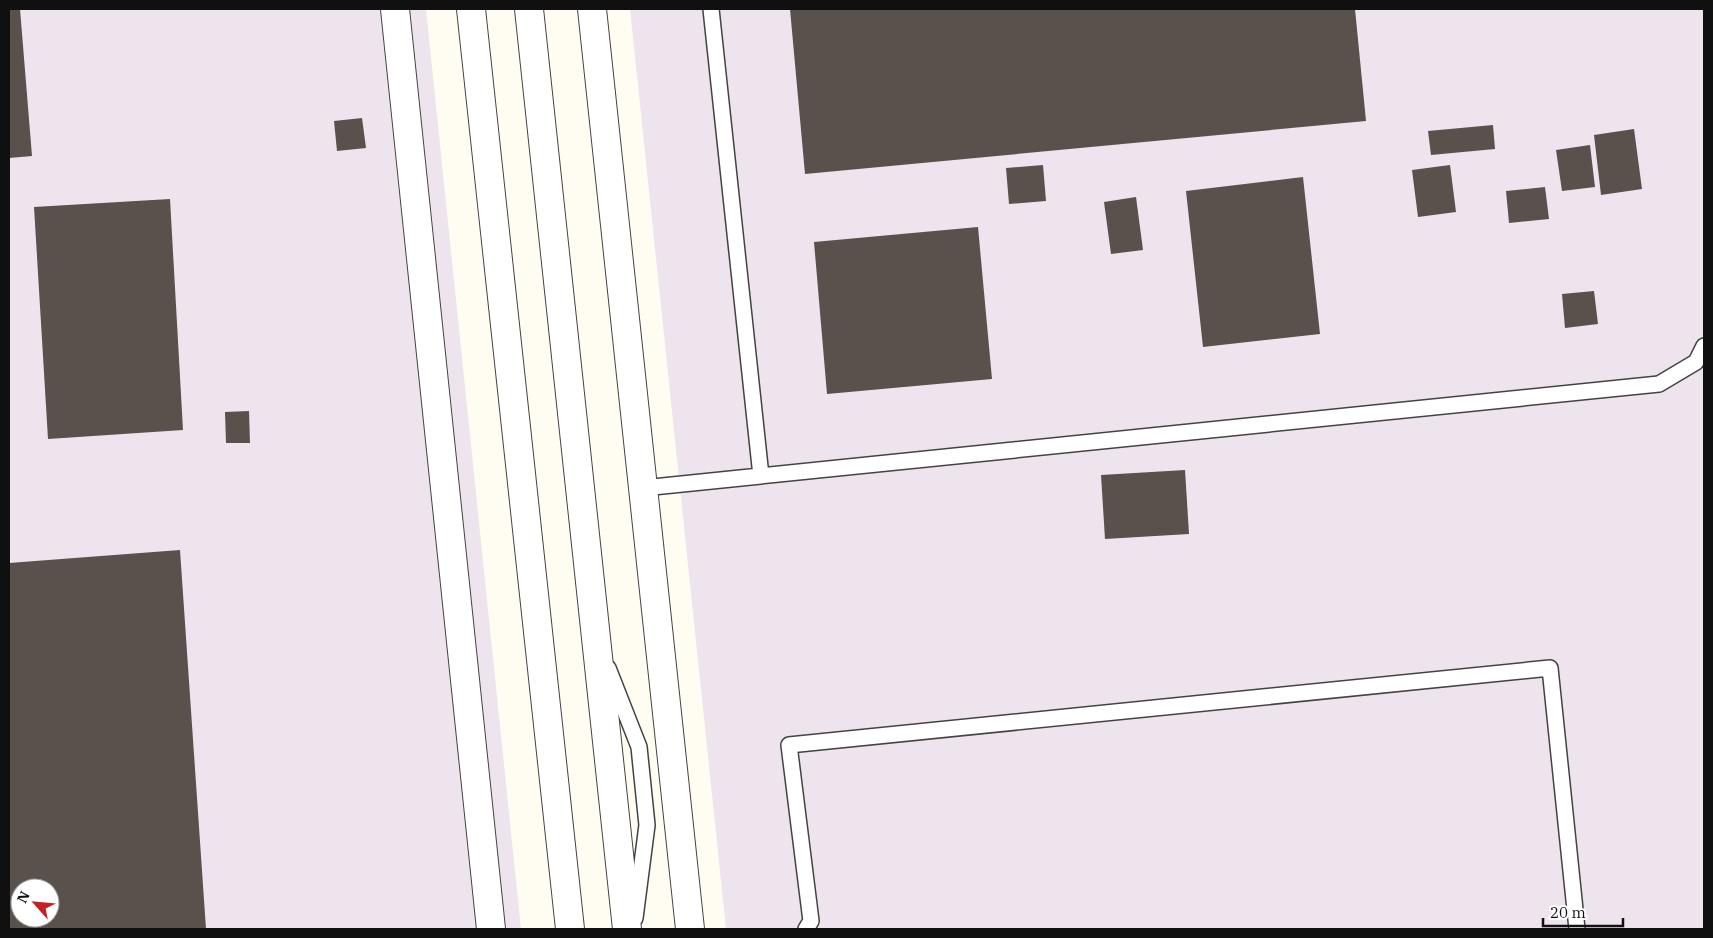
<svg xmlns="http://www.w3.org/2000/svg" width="1713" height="938" font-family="'IBM Plex Serif',serif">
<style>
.industrial{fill:#eee4ee;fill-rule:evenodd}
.building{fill:#59514b;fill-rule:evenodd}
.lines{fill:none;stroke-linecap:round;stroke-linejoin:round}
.service-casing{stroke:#434343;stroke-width:18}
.minor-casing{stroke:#434343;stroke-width:30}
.tertiary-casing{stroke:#434343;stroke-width:30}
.service{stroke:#fff;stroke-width:15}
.minor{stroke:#fff;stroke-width:28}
.tertiary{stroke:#fff;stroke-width:28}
</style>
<rect width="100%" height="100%" fill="#fffdf2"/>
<!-- industrial -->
<path class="industrial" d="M9,9h417l95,920h-512zM20,888h30v30h-30z
M630,9h1074v920h-978z"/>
<!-- building -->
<path class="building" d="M9,9h11l12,147 -23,2z
M790,9h565l11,112 -561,53z
M362,118l4,30 -29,3 -3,-30z
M1493,125l2,24 -64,6 -3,-24z
M1634,129l8,60 -41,6 -7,-60z
M1590,145l5,42 -33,4 -6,-41z
M1043,165l3,36 -37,3 -3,-36z
M1450,165l6,47 -38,5 -6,-47z
M1303,177l17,157 -117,13 -17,-156z
M1545,187l4,32 -40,4 -3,-32z
M1136,197l7,53 -32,4 -7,-52z
M170,199l13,231 -135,9 -14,-232z
M978,227l14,152 -165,15 -13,-152z
M1594,291l4,33 -33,4 -3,-34z
M249,411l1,32h-24l-1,-31z
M1185,470l4,64 -84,5 -4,-64z
M180,550l26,379h-197v-366zM20,888h30v30h-30z"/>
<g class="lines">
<!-- service casing -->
<g class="service-casing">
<path id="service" d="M711,9l50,467
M643,488l1016,-104 37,-22 8,-16
M608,668l31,79 8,78 -12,93
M806,929l5,-8 -22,-176 761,-77 27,261"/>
</g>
<!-- minor casing -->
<g class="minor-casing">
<path id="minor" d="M395,9l96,920
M592,9l98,920"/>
</g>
<!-- tertiary casing -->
<g class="tertiary-casing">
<path id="tertiary" d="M471,9l99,920
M529,9l98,920"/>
</g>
<!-- service -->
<use href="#service" class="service"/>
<!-- minor -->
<use href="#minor" class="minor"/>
<!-- tertiary -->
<use href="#tertiary" class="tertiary"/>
</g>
<!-- border -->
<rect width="1713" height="938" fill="none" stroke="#101010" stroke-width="20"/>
<!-- north arrow -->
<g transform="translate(35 903) rotate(297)"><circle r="24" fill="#ffffff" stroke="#9f9f9f"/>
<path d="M0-4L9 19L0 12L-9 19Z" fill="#c72022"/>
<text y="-8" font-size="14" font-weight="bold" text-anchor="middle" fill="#101010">N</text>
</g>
<!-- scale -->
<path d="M1543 918v8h80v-8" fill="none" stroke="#101010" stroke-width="2.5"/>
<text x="1550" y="918" font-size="15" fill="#101010" stroke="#ffffff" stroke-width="4" paint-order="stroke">20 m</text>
</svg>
